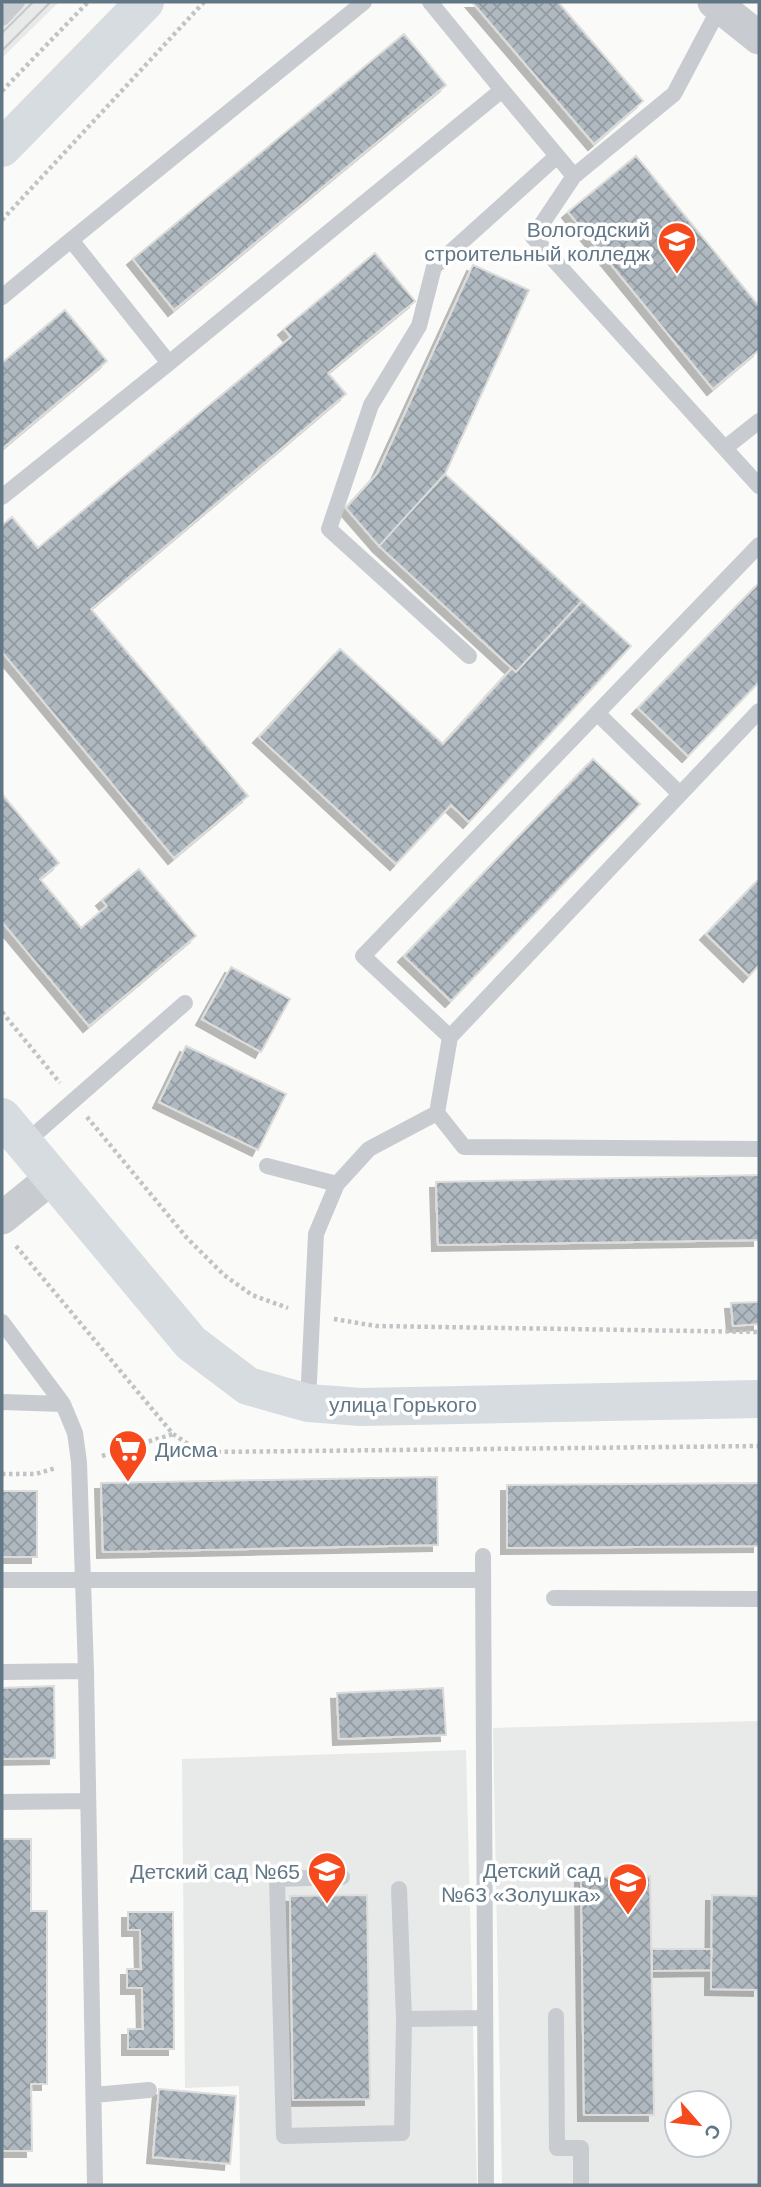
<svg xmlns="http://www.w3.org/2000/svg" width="761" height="2187" font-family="Arial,sans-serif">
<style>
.built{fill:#e8e9e9;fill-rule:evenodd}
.industrial{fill:url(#industrial-furrows)}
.building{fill:url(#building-cross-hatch);stroke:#dcdcda;stroke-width:2;filter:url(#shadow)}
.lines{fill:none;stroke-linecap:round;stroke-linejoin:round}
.path{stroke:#c1c4c6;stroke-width:4.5;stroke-dasharray:3.5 3.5;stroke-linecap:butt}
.lane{stroke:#c8ccd0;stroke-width:16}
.street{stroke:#c8ccd0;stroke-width:33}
.secondary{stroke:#d6dcdf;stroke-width:38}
.labels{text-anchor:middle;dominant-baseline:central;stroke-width:7;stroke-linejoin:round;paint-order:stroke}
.poi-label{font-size:21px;fill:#627786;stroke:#fff;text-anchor:end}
.street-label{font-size:21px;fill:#627786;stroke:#fff}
</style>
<defs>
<pattern id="industrial-furrows" width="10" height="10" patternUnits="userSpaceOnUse" patternTransform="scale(1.75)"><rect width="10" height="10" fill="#e8e9e9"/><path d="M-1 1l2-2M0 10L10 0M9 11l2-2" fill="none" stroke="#bfc2c2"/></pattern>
<pattern id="building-cross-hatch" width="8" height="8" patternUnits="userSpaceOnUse" patternTransform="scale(1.75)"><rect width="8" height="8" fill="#b0b9c0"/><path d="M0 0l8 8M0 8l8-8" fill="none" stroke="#939ba2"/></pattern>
<filter id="shadow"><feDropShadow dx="-6" dy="6" stdDeviation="0" flood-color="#0004"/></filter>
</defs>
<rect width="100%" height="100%" fill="#fafaf8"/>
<!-- built -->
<path class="built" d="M759,1721v464h-257l-9,-457zM677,2103h42v42h-42z
M466,1750l11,435h-237l-1,-99 -54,2 -3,-329z"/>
<!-- industrial -->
<path class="industrial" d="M2,2h57l-57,56z"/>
<!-- building -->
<path class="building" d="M472,2h86l85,99 -49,43z
M404,34l42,51 -272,225 -41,-51z
M636,156l123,150v44l-46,39 -145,-177z
M375,253l40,48 -87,72 18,21 -255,215 157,187 -74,62 -172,-206v-127l10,-8 26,31 253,-211 -7,-8z
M473,265l56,25 -84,184 -66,72 -33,-38 31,-34z
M65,310l42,51 -105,88v-86z
M445,474l137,127 -66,71 -137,-126z
M759,583v99l-71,74 -50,-48z
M582,601l49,45 -162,176 -18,-17 -55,59 -137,-127 81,-88 103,95 69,-76 4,4z
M593,759l47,45 -189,197 -47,-45z
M2,794l57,69 -19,16 41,49 26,-22 -5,-6 37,-31 57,67 -107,90 -87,-104z
M759,879v86l-10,11 -43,-42z
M231,967l59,32 -29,53 -59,-33z
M186,1046l100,48 -28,56 -99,-48z
M759,1175v65l-321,5 -2,-63z
M759,1302v22l-26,2 -2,-23z
M437,1477l1,68 -335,7 -2,-69z
M759,1483v63l-252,2v-63z
M2,1491h35v66h-35z
M54,1686l1,72 -53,1v-71z
M443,1688l3,47 -107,4 -2,-46z
M2,1839h29v72h16v173h-16l1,67h-30z
M650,1876l4,239h-70l-3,-238z
M367,1895l3,204 -77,1 -3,-204z
M712,1895l47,1v94l-48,-1z
M128,1912h45l1,137h-46v-20h15l-1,-41h-15v-19h14l-1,-39h-12z
M652,1949h60l-1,21 -59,1z
M159,2089l77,7 -6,68 -77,-7z"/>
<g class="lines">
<!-- path -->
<path class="path" d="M2,91l86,-89
M2,220l202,-218
M2,1012l58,71
M87,1117l100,121 37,37 28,20 36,13
M16,1246l157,188 18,12 21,6 547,-6
M334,1319l42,7 383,6
M102,1456l71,-22
M2,1474h34l20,-6"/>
<!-- lane -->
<path class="lane" d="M2,18l15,-16
M502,90l72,86 100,-82 46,-87
M574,176l-41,61 226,249
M2,297l69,-57
M169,363l-98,-123 293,-238
M725,448l34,-27
M2,497l167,-134 333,-273 -72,-88
M469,656l-140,-127 42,-124 48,-79 15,-59 123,-111
M759,711l-309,326 -13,76 27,34 295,2
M597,713l83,81
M450,1037l-87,-81 396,-411
M25,1143l160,-140
M267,1166l70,18
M2,1322l61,82 12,29 4,29 7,209 9,514
M2,1402l61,2
M308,1402l8,-168 21,-50 32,-35 68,-36
M483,1556l3,629
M2,1580h481
M554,1598l205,1
M2,1672l84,-1
M2,1802l86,-1
M342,1877l-65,2 7,257 118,-3 2,-114
M399,1889l5,130 81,-1
M556,2016l1,132h24v37
M94,2095l55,-5"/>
<!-- street -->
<path class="street" d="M714,2l45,36
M2,1218l52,-42"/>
<!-- secondary -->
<path class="secondary" d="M2,148l143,-146
M2,1117l189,226 57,43 60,17 53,4 398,-8"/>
</g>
<!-- icons -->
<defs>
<g id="university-pin" transform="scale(2.0125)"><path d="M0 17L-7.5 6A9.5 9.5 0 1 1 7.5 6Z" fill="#f6491c" stroke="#fff"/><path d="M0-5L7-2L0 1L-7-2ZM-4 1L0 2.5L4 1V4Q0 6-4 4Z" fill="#fff"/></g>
<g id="supermarket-pin" transform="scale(2.0125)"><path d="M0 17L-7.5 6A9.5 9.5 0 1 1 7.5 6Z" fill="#f6491c" stroke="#fff"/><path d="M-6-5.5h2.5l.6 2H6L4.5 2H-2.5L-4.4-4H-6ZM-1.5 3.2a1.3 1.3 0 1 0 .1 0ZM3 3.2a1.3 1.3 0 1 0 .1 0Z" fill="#fff"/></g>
<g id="school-pin" transform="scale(2.0125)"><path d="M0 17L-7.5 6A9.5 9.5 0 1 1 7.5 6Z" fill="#f6491c" stroke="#fff"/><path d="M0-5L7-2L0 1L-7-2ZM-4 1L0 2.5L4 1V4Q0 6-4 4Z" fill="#fff"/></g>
</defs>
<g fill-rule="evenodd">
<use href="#university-pin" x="677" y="241"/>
<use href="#supermarket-pin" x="128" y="1449"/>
<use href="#school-pin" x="327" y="1871"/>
<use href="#school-pin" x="628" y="1882"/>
</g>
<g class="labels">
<!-- poi labels -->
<g class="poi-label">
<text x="650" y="229">Вологодский<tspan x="650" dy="24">строительный колледж</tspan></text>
<text x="155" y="1449" text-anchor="start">Дисма</text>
<text x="601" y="1870">Детский сад<tspan x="601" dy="24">№63 «Золушка»</tspan></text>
<text x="300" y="1871">Детский сад №65</text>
</g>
<!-- street labels -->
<g class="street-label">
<text x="403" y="1404">улица Горького</text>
</g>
</g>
<!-- border -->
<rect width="761" height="2187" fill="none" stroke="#627786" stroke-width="7"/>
<!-- north arrow -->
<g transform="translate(698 2124) rotate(118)"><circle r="33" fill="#ffffff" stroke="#c0c9cf" stroke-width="2"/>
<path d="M0-5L12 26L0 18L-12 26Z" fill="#f6491c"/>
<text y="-10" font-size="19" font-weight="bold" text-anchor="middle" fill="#627786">С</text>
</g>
</svg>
